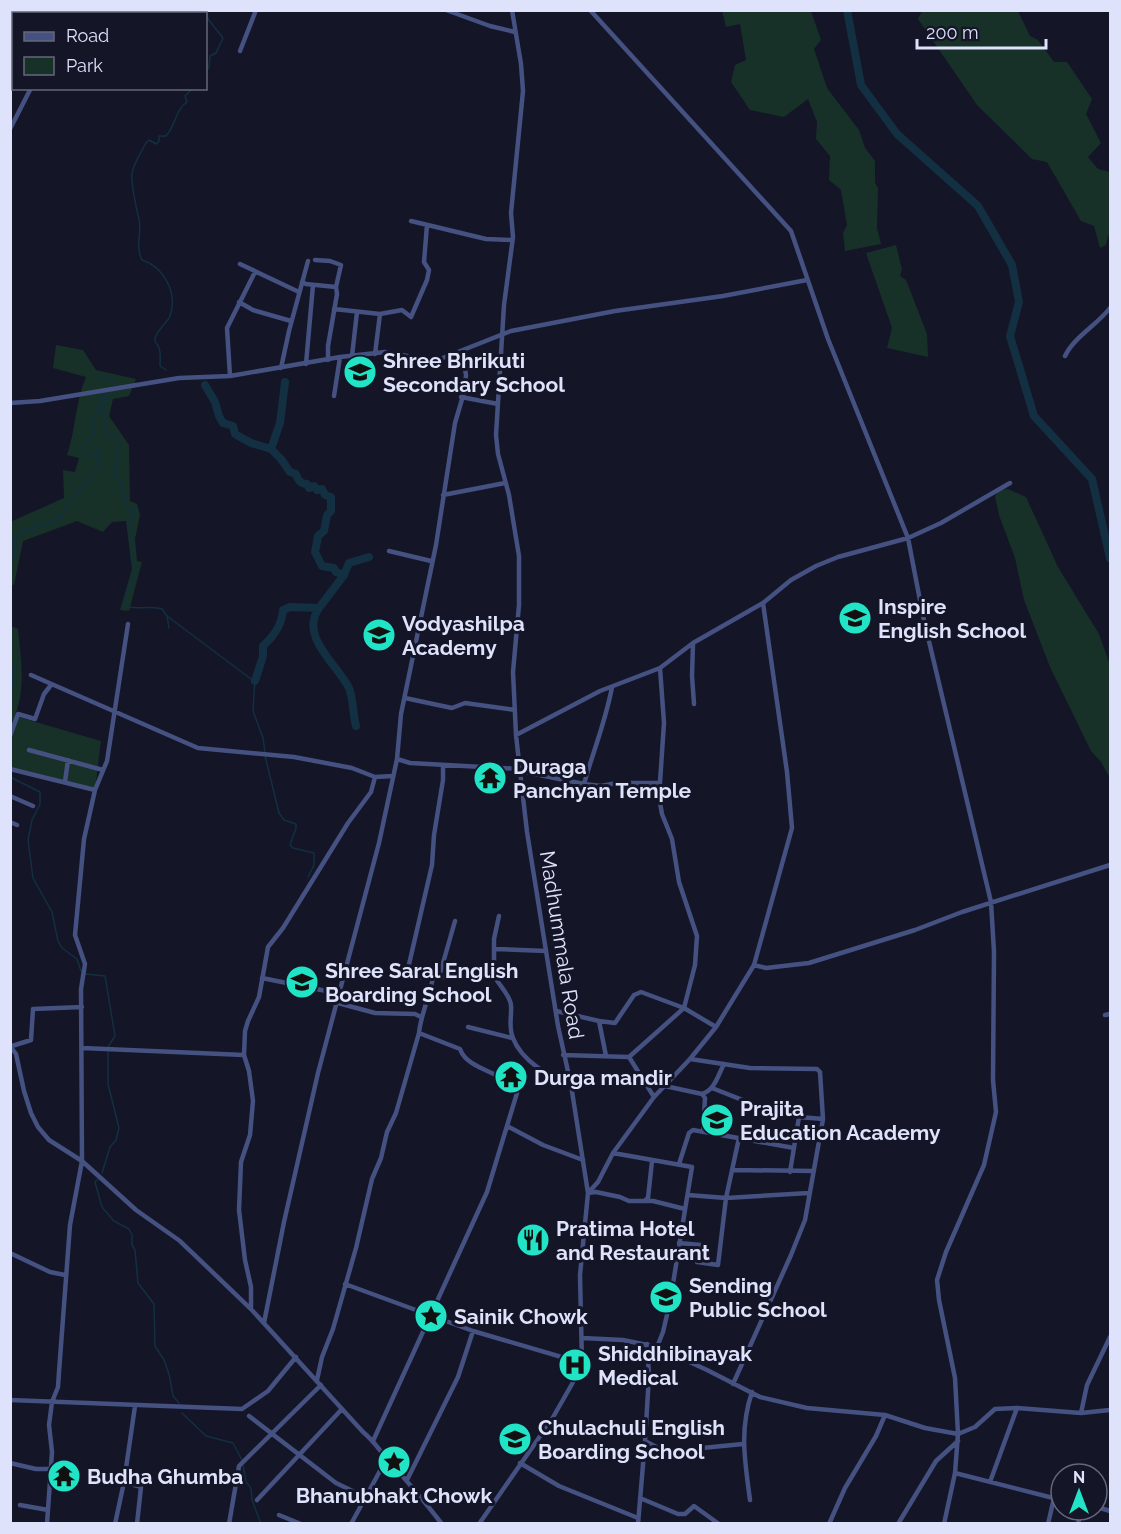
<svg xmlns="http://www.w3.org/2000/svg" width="1121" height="1534" font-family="Raleway,sans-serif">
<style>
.green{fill:#173129}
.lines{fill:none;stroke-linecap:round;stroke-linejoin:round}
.stream{stroke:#123042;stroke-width:1.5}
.river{stroke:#123042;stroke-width:8}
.minor{stroke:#445181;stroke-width:4.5}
.labels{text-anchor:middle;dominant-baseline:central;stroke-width:6;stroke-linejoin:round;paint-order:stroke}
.poi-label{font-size:21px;font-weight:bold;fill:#dee2fb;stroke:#141527;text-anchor:start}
.street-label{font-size:21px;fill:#dee2fb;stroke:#141527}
</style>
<rect width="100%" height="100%" fill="#141527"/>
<!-- green -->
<path class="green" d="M722,11h89l10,29 -7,9 13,39 32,42 6,18 10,13v22l3,5 -1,40 4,16 -36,7 -2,-18 4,-8 -6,-35 -12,-10 1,-24 -14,-17 1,-17 -9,-23 -24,18 -34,-7 -19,-28 4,-17 11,-5 -6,-36 -14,3z
M922,11h96l12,25 8,4 16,22h13l25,37 -6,15 15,29 -13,14 10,12 12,3v64h-2l-2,9 -6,3 -6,-22 -13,-5 -34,-59 -15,-3 -55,-54 -59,-86z
M896,245l6,24 -2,7 6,4 21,54 1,23 -41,-9 5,-20 -26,-75z
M56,345l27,5 13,20 40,9 -7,17 -16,3 -4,17 20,29 1,56 7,3 3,11 -5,24 2,22 5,1 -13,49 -9,-1 12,-41 -6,-48 -14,1 -9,10 -26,-11 -54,20 -9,44 -4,-1v-62l54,-24 -1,-28 12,2 4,-14 -12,-3c9,-26 8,-52 19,-78l-33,-9z
M1008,489l18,8 32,70 41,67 11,31v113l-9,-16 -10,-11 -41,-84 -26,-67 -9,-42 -16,-43 -4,-19 5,-6z
M11,626l7,3c3,30 8,58 -3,87l86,25 -6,49 -84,-21z"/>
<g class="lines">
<!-- stream -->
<path class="stream" d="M206,71l3,-4 1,-11 6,-3 7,-15 -15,-19 -2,-9
M166,370l-6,-4c0,-5 1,-13 -1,-18 -2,-6 -4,-3 -4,-9 0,-7 12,-16 15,-23 8,-23 -6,-49 -28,-56 -7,-14 0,-28 -3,-41 -3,-11 -8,-36 -7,-46 2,-10 9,-21 14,-30l3,-3 7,4 3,-3v-5h7c10,-11 9,-26 21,-34l-2,-6 8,-8
M99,374l14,7 1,5
M104,396l2,6 -4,6 6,26 6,1 6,8 -5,34 5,4 6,26 9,2v4l-5,5v11l3,6 -4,4 5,5v6l-3,5 1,7 4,4 -6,21 -2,1 -2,14 2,5c12,2 21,-1 34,2l5,7 2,12
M10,560l6,-4 -2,-8 3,-4 -5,-6 12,-6 1,-3h4l3,3 3,-2 -1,-5h11l1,-3 5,1 10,-5c4,-11 13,-18 20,-28 7,-8 10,-17 18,-23l-1,-16 -5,3v3l-3,-3 -7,-1c-1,-11 6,-14 12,-20 -7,-16 -1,-11 3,-24 1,-3 2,-7 3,-10l10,-5 1,-4
M167,616l84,63h4l-2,32 10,27 2,14
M10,697l5,-29
M265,756l14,57 5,7 12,4v4l-6,17 3,3 21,5v12l-6,12
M10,777l30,15v12l-8,16 -4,20 5,38 19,34 6,29 4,7 15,11 4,12
M86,974l19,2 10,60 -7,11
M102,1173l8,-26 6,-7 3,-12 -11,-44v-32
M98,1179l-3,3 7,25 12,14 15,8 3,6v10l3,5 3,33 16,21 1,42 9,14 5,14 4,22 6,7
M182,1413l24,23 27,7 9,17
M243,1465l3,17 5,6 1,12 9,24"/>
<!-- river -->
<path class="river" d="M847,10l14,75 36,49 81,72 34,59 7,37 -9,34 24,80 58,63 18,79
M205,385l10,17 4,14 4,7 10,3 2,8 16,9 20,6 10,10 9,13 6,2c2,6 4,10 11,10l2,4 5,-2 3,4 5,-1 3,6 6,2v14l-4,4 -3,16 -6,5 -3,16 7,14 12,2 2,4 8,3
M271,449l9,-26 5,-41
M319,608c-20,29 18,56 30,80 4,9 4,27 7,38
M255,681l8,-25v-10c11,-10 19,-21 20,-36l7,-3 29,1 25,-33 5,-12 20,-6"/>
<!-- minor -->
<path class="minor" d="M39,10l1,4
M446,10l44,16 25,6
M590,10l201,221 37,108 80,199 15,78 68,286 3,50 -1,128 3,32 -12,53 -38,87 -9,28 2,20 16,78 3,56 -3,39 -11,51
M96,14l2,-4
M123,14l2,-4
M240,51l16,-41
M10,129l21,-41
M411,221l75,18 26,1
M315,260l15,1 11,4 -5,22
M240,264l59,28
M302,282l4,2 30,3 1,7 -9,52v14
M239,302l14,8 38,11
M334,309l46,5 -5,40
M380,314l22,-4 9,7 16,-37 2,-10 -5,-8 3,-37
M352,356l5,-44
M1065,356c9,-19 32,-31 45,-48
M306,364l7,-79
M281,368l8,-37 19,-70
M230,376l-3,-48 28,-56
M334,396l6,-39
M461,397l37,7
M10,403l30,-2 139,-23 51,-2 110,-19 45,-5 50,9 76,-30 104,-20 108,-15 84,-16
M443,495l62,-12
M389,551l42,10
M693,644l-1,32 2,28
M31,675l167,73 96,9 58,11 23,9 18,-1
M405,698l47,10 13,-5 50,7
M516,735l84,-44 60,-23 33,-25 70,-40 28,-23 25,-14 22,-9 70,-19 33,-15 69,-40
M10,736l8,-22 17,5 9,-25 7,-9
M29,750l74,20
M397,759l13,4 110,6
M443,765v15l-9,55 -2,30 -25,108c9,10 70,0 87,3 5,9 16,19 17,29 1,11 -3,22 2,33 8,22 37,40 58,47
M10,769l85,21
M520,771l64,13c9,-32 22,-64 28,-97
M65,782l3,-22
M584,784l17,2 16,-3h43
M10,796l23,10
M10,822l7,3
M495,949l51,2
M754,965l12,3 43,-5 106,-33 47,-18 148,-47
M494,976v-37l5,-23
M439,977l16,-56
M262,978l79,16
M338,1003l37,10 40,1 6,3
M556,1011l43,10 7,35
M1105,1015l5,-1
M599,1021l16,2 19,-28 7,-3 43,16 32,19
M468,1027l44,11
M10,1046l6,8 8,37 7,22 7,14 11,13 33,21 54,49 44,31 71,68 112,123c11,9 17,19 26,29 18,20 36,41 53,63
M12,1046l19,-6 2,-31 49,-2
M82,1048l162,7 5,16 4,30 -3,34 -9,27 -2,48 6,50 6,27v22
M244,1055l1,-24 3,-10 11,-24 9,-50 15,-19 65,-105 23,-31 4,-15
M563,1055l66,2 55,-49 11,-43 2,-29 -18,-54 -7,-43 -10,-25 -3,-17 5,-74 -4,-55
M629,1057l25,40
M690,1059l60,9 67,1 3,3 3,47 -18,101 -14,35 -58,129
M665,1086l37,8
M712,1088l61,24 26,5 -9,55
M799,1117l24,2
M507,1126l36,19 40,15
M703,1132l2,-34 -3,-4c13,-4 16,-19 22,-30
M613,1153l79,14 -22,135 -7,30 -6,15
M679,1164l10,-31 4,-3 101,18
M733,1170l81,1
M688,1195l38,3 83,-5
M644,1201l4,-3 4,-37
M685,1209l-32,-8h-24l-9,-4 -24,-5 -8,1 10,-11 15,-29 41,-56 36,-38 26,-32 38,-62 38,-137 -5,-56 -24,-169
M679,1243l22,2 -4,17 21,3 8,-67 13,-60
M10,1253l40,19 15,3
M345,1284l128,47 109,32
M264,1323l20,-101 34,-149 61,-230 18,-84 4,-45 35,-169 19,-122 10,-34 1,-14 -4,-24
M582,1338l41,2 34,7 50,23 53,27 47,11 78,7 40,13 33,6 17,-7 20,-18 22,-1 64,5 6,-28 23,-48
M317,1380l5,-23 11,-28 23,-81 16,-69 9,-21 6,-26 9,-19 23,-80
M10,1400l232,9 26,-18 28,-34
M1081,1413l29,-3
M249,1416l87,67 29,14
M373,1441l114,-249 30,-99c-9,-22 -49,-21 -57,-44l-41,-16c2,-20 11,-36 14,-56
M645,1441l17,9 20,5 20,-7 41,-4
M10,1463l26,6h15
M520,1463l39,23 79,32
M955,1473l106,27
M407,1480l51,-103 15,-46
M124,1482l17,5 -4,37
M990,1482l27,-74
M640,1498l38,16h7l9,-8 25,18
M257,1500l85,-91
M750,1500c-5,-38 -11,-70 2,-108
M20,1505l28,5
M1097,1507l13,4
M279,1515l22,9
M47,1524l5,-72 -3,-27 3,-23 6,-15 1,-15 11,-147 12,-64 -1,-172 4,-25 -10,-29 9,-96 11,-49 12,-29 21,-137
M115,1524l9,-42 11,-76
M229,1524l10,-58 82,-81
M351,1524l36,-66
M479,1524l73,-105 20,-35 10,-21 -2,-88 8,-82 -17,-108 -13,-59 -31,-194 -7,-61 -4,-36 -3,-63 6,-67v-49l-10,-61 -11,-41 -2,-19 8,-130 9,-68 -2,-24 12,-122 -2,-27 -9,-54
M638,1524l7,-83 4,-65 -2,-32
M829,1524l16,-36 31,-52 9,-21
M898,1524l38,-63 22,-20
M1048,1524l6,-26
M1078,1524l3,-14"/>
</g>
<!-- icons -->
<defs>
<g id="school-disc" transform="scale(1.725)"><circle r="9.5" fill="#21e3c5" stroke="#141527"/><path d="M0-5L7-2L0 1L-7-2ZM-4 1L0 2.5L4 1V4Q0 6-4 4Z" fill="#111"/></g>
<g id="temple-disc" transform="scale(1.725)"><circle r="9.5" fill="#21e3c5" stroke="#141527"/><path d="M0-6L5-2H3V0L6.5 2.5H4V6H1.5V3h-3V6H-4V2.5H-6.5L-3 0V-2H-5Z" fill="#111"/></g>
<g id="restaurant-disc" transform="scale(1.725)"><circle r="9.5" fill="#21e3c5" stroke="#141527"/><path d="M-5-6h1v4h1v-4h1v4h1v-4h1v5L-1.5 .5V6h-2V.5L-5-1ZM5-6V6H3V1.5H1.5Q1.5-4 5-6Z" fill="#111"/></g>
<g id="sight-disc" transform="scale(1.725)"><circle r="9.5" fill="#21e3c5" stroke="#141527"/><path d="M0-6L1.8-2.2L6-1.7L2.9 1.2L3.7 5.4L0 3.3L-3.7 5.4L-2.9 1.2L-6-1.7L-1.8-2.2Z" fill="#111"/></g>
<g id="hospital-disc" transform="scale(1.725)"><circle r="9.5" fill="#21e3c5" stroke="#141527"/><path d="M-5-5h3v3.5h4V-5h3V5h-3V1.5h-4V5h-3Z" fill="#111"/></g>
</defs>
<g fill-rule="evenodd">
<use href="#school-disc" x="360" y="372"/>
<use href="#school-disc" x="855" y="618"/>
<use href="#school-disc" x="379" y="635"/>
<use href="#temple-disc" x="490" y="778"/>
<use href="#school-disc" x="302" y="982"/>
<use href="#temple-disc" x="511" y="1077"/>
<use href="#school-disc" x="717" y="1120"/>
<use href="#restaurant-disc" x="533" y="1240"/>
<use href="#school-disc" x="666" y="1297"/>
<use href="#sight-disc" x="431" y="1316"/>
<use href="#hospital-disc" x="575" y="1365"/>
<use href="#school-disc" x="515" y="1439"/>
<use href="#sight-disc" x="394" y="1462"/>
<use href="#temple-disc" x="64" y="1476"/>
</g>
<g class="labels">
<!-- poi labels -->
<g class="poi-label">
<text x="383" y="360">Shree Bhrikuti<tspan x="383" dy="24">Secondary School</tspan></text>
<text x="878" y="606">Inspire<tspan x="878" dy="24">English School</tspan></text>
<text x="402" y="623">Vodyashilpa<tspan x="402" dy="24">Academy</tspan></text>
<text x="513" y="766">Duraga<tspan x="513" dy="24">Panchyan Temple</tspan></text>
<text x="325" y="970">Shree Saral English<tspan x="325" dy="24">Boarding School</tspan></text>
<text x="534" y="1077">Durga mandir</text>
<text x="740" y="1108">Prajita<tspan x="740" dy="24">Education Academy</tspan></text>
<text x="556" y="1228">Pratima Hotel<tspan x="556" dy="24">and Restaurant</tspan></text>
<text x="689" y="1285">Sending<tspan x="689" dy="24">Public School</tspan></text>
<text x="454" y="1316">Sainik Chowk</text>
<text x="598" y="1353">Shiddhibinayak<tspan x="598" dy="24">Medical</tspan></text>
<text x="538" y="1427">Chulachuli English<tspan x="538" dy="24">Boarding School</tspan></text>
<text x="87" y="1476">Budha Ghumba</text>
<text x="394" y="1495" text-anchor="middle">Bhanubhakt Chowk</text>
</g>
<!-- street labels -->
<g class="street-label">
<text transform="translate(562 945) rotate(81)">Madhummala Road</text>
</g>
</g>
<!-- border -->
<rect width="1121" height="1534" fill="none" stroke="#dee2fb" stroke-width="24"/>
<!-- legend -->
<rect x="12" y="12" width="195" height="78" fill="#141527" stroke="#65677c" stroke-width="1.5"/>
<rect x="24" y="32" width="30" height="9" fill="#445181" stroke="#65677c" stroke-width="1.5"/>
<text x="66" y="42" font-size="18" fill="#dee2fb">Road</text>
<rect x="24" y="57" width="30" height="18" fill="#173129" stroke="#65677c" stroke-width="1.5"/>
<text x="66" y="72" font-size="18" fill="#dee2fb">Park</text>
<!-- north arrow -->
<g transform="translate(1079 1492)"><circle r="28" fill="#141527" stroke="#65677c" stroke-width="1.5"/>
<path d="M0-4.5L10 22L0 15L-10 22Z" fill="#21e3c5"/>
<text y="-9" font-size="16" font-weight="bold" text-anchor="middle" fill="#dee2fb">N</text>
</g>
<!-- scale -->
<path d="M917 39v9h129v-9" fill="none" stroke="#dee2fb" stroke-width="3"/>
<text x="926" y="39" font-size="18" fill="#dee2fb" stroke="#141527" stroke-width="4.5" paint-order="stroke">200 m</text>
</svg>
